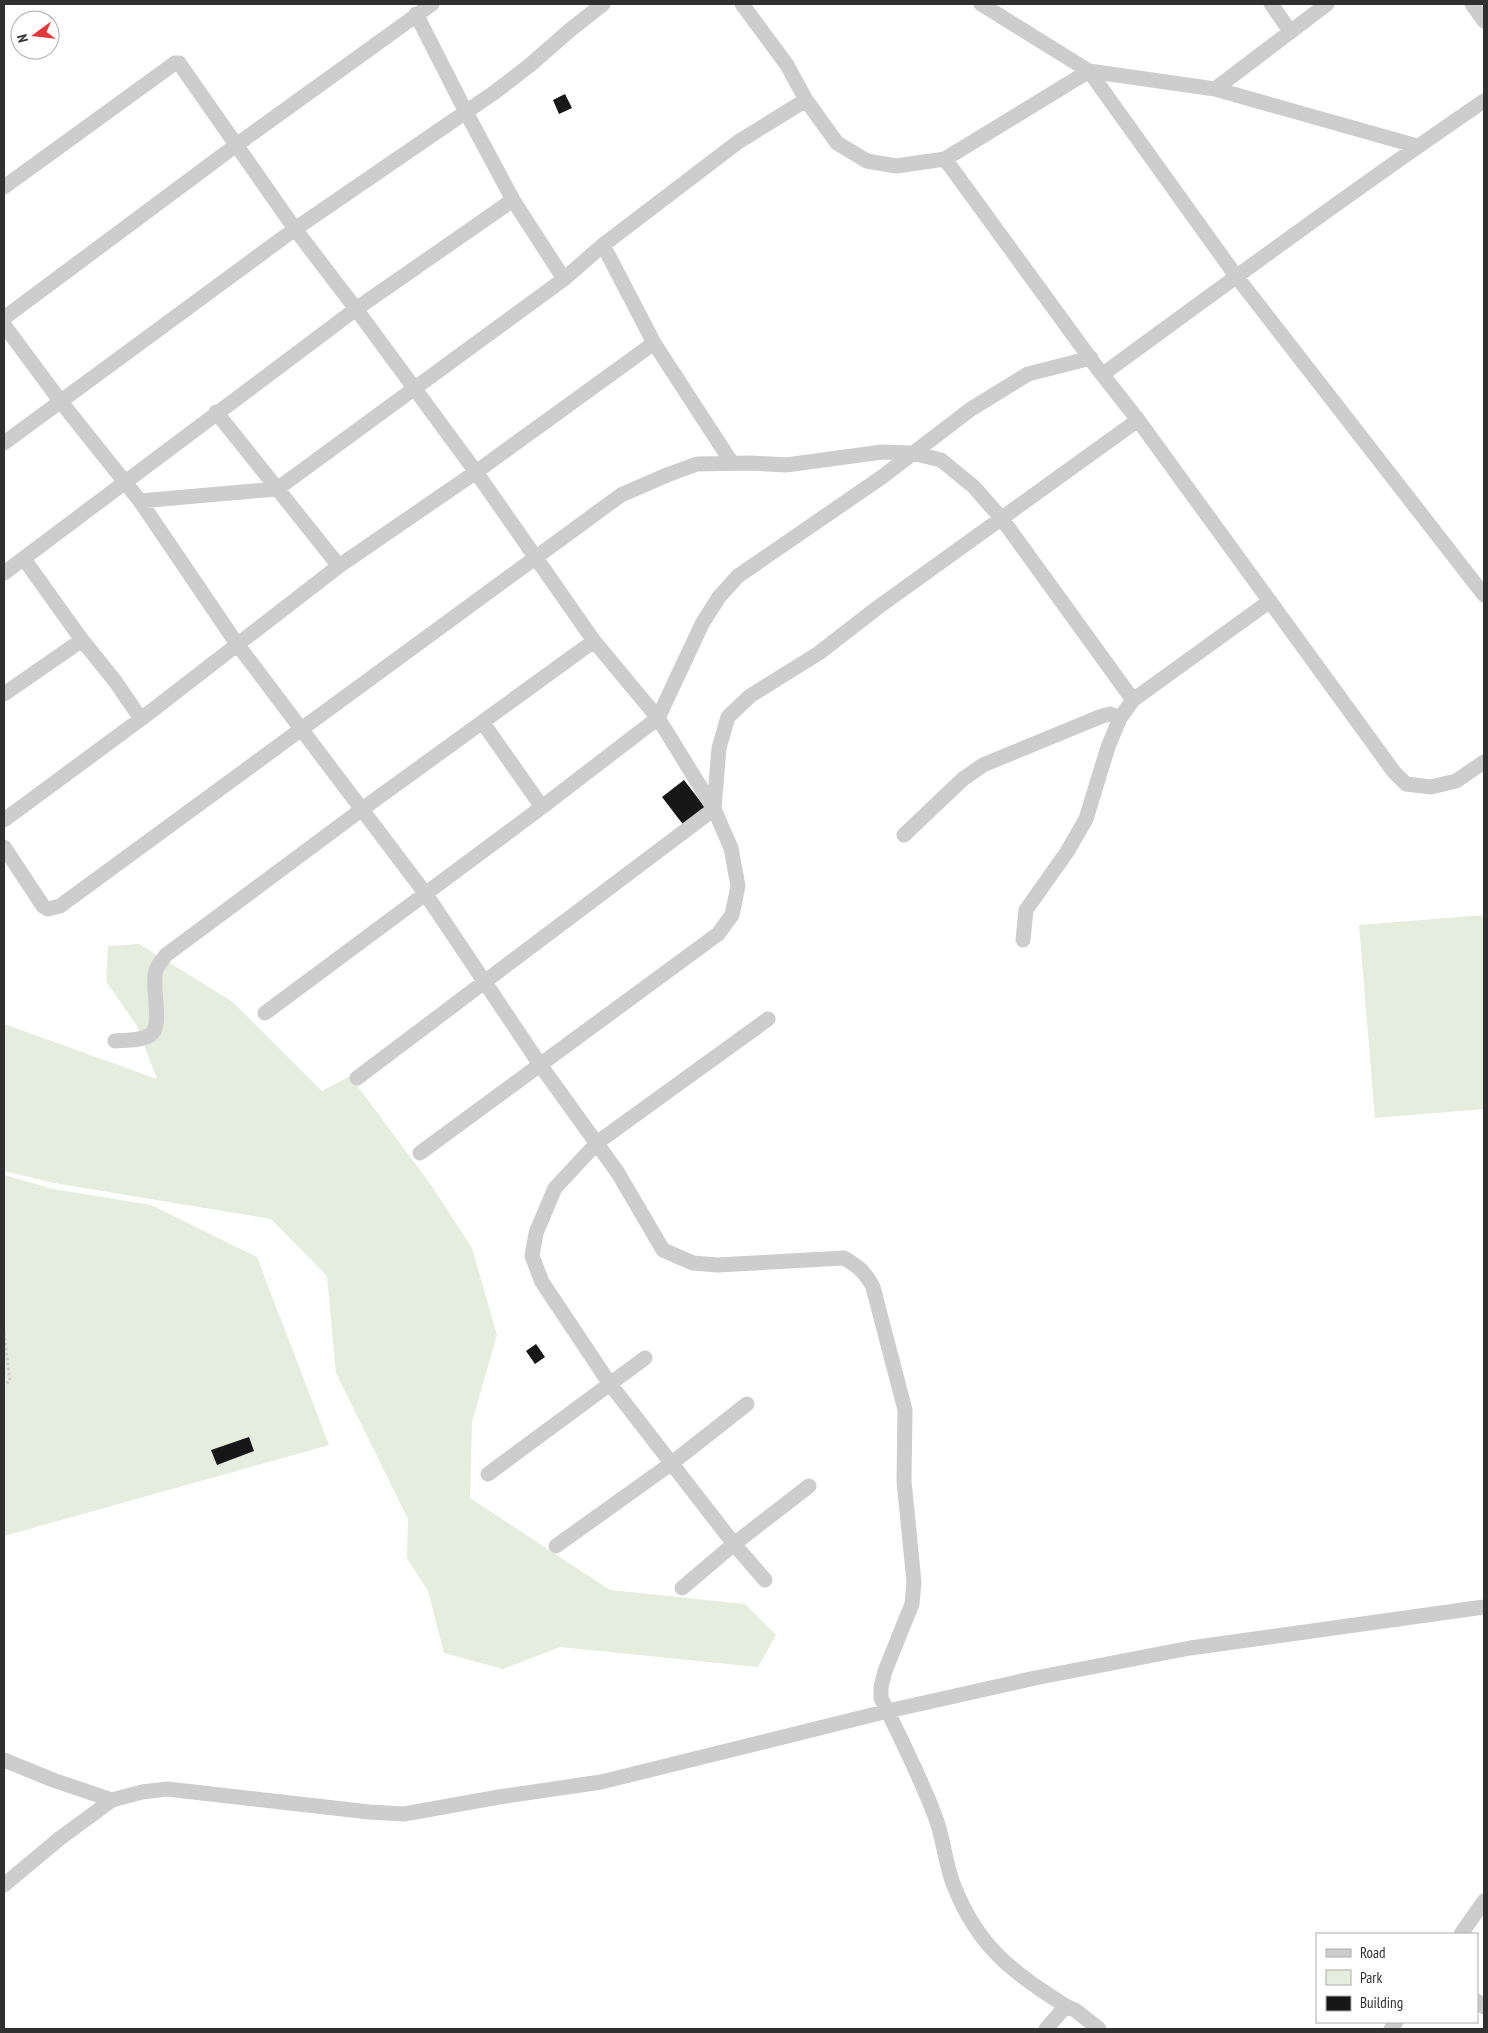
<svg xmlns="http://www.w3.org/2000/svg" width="1488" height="2033" font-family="'PT Sans Narrow',sans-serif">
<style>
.green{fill:#e5edde}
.building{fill:#171717}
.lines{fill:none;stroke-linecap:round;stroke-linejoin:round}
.path{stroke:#cdcdcd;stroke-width:3;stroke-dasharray:2.5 2.5;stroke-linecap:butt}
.minor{stroke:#cdcdcd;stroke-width:15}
</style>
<rect width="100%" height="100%" fill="#fff"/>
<!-- green -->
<path class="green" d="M1484,915v194l-109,9 -16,-193z
M139,944l94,58 89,89 28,-15 81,109 41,63 25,87 -25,87 -2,76 140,92 135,14 31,31 -18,32 -198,-20 -57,22 -59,-16 -16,-62 -21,-33 1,-39 -72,-146 -9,-97 -56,-57 -217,-36 -50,-12v-147l153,55 -20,-53 -31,-45 2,-35z
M4,1175l49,14 98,16 106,52 72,188 -325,91z"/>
<!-- building -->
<path class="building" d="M565,94l7,14 -13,6 -6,-14z
M684,780l23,30 -22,17 -23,-30z
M536,1344l9,13 -10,7 -9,-13z
M249,1437l5,14 -37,14 -6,-15z"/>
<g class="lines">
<!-- path -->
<path class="path" d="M4,1333l6,48 -6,4"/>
<!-- minor -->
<path class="minor" d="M742,4l45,61 19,35
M981,4l108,67 126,18 202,57
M1271,4l19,27
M1472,4l12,17
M416,14l50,98 47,88 51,79
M1215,89l112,-85
M945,159l144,-88 147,205 248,319
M4,187l171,-124h4l116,166 61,80 120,163 118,169 -233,169 -195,145c-3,4 -7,8 -9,13 -8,16 8,58 -7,67 -9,6 -25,5 -35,6
M603,245l51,98 78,120
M4,318l231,-172 197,-142
M4,325l57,77 79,99 97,143 188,249 116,173 77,107 45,77 30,13 24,2 127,-7c14,8 22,15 29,29l32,123 -1,71 10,101 -2,22 -27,67 -4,16v11c19,39 39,78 54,118 9,23 10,48 19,70 24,61 59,87 112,120
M1103,374c126,-92 252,-185 381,-273
M216,412l123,154
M4,443l291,-214 200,-137 35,-27 40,-35 33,-26
M140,501l137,-12 287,-210 39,-34 135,-103 68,-42 31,43 30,18 29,5 49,-7 153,210 40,51 256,352 12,12 25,3 25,-6 28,-19
M24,559l58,81 33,41 26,38
M4,573l352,-264 157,-109
M4,694l78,-54
M483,723l59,84
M4,820l137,-101 198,-153 137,-94 178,-129
M904,835l59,-56 20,-14 119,-49 8,-2 10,4
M4,847l39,59 5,3 12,-3 561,-411 46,-20 30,-11 54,-1 35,2 96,-13 30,1 29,7 33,27 28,32 131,181
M1023,940l3,-30 41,-58 19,-33 22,-72 12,-29 13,-18 137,-99
M265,1013l277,-206 116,-89 44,-94 17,-27 19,-21 144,-99 89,-68 57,-35 63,-16
M357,1078l357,-269 5,-61 9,-31 22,-21 69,-43 58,-45 261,-188
M420,1153l298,-219 14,-19 6,-29 -7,-38 -17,-39 -56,-91 -64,-77
M488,1474l157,-116
M556,1546l116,-83 75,-59
M765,1580l-31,-36 -124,-160 -68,-102 -10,-26 4,-23 19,-45 43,-46 170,-123
M682,1588l52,-44 75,-58
M4,1760l49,20 59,20
M4,1885l55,-46 53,-39 30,-8 25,-3 202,23 35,2 95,-17 102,-15 287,-71 147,-33 155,-30 294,-41
M1461,1934l23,-33
M1477,2001l7,6
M1046,2029l20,-23 9,4 24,19
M1391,2029l5,-7"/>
</g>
<!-- border -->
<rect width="1488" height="2033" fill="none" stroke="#303030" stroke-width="10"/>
<!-- legend -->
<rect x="1316" y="1933" width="162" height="90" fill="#ffffff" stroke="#acacac"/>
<rect x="1326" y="1949" width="25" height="8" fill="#cdcdcd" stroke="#acacac"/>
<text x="1360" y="1958" font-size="15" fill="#303030">Road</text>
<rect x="1326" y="1970" width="25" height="15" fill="#e5edde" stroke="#acacac"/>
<text x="1360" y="1983" font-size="15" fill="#303030">Park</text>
<rect x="1326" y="1996" width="25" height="15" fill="#171717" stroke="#acacac"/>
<text x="1360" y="2008" font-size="15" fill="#303030">Building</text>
<!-- north arrow -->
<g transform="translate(35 35) rotate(255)"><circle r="24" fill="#ffffff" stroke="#acacac"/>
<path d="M0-4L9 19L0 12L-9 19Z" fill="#e23837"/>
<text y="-8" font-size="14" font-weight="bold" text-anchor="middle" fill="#303030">N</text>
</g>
</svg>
